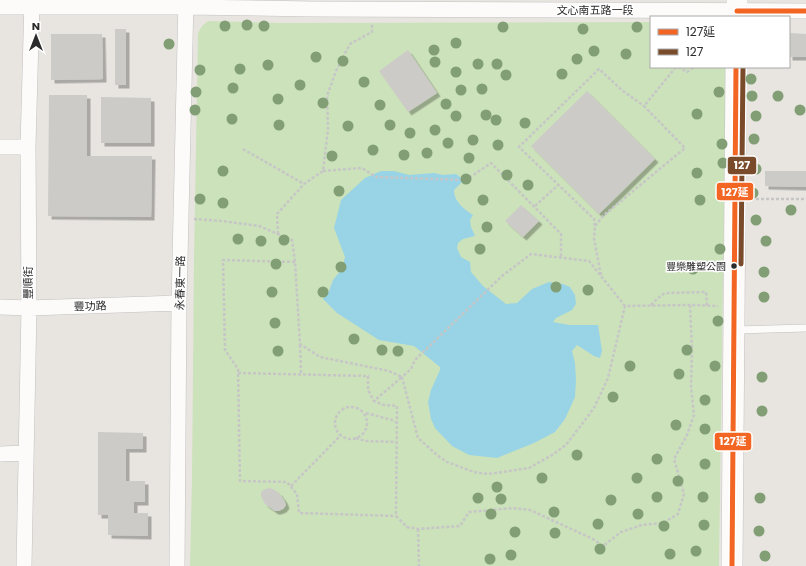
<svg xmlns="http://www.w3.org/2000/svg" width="806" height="566" font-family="Poppins,'Noto Sans TC',sans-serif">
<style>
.green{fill:#cce2bb}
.water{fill:#98d4e6}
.building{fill:#cdcbc7;filter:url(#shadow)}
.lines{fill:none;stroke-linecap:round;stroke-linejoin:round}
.lane-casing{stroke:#c2c1c1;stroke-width:8}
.street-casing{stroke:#c2c1c1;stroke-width:16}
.secondary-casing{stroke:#c2c1c1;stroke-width:22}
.path{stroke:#c6c6c6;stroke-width:2.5;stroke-dasharray:3 2;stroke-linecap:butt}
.lane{stroke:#fcfbfa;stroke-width:7}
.street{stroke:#fcfbfa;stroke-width:15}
.secondary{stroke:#fcfbfa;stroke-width:21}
.bus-1-casing{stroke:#fff;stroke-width:8}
.bus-2-casing{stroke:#fff;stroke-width:8}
.bus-1{stroke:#f26522;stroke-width:5}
.bus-2{stroke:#7a4b2a;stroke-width:5}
.tree{fill:#829e75}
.bus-dot{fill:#2b2b2b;stroke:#fff;stroke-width:1.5}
.labels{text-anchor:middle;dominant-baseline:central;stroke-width:3;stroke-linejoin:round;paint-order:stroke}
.bus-label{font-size:10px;fill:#2b2b2b;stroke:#fff;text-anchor:end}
.street-label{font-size:11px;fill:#2b2b2b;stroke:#fff}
.line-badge{stroke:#fff;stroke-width:1.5}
.badge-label{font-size:11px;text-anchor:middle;font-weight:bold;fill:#fff}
</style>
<defs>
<filter id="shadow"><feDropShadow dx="3.5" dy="3.5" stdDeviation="0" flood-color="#0004"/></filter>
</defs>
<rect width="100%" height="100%" fill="#e8e5e0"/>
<!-- green -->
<path class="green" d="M208,21l72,2 371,-1v45h75l-7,499h-529l2,-90 2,-217 4,-226 4,-7z"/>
<!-- water -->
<path class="water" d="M381,171h13l15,4 25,-2 9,2 13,-1 8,6 -10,10c0,12 10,19 19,25l-3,5 1,7 4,9 -12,3 -5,4 -1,5 4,9 9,5 1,10 12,14 23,18 11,-1 15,-14 17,-7 14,2 7,3 5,8 1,9 -4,6 -16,8 -3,4 16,3h29l4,26 -2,7 -6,-2 -17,-11 -5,6 3,12 1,17 -1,17 -10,22 -10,13 -21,11 -37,15 -28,-3 -17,-9 -17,-18 -4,-9 -3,-17 3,-12 9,-20v-3l-26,-21 -35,-6 -42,-27 -14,-14 6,-8 4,-11 9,-11 3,-12 -11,-29 7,-28 24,-22z"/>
<!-- building -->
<path class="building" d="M115,29h11v56h-11z
M789,33l17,1v23h-17z
M51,34h51l1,45 -52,1z
M408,50l29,43 -29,19 -29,-41z
M587,91l68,68 -56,55 -68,-68z
M49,95h38v61h65l-1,61 -103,-1z
M101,97l50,1v45h-50z
M765,171h41v16l-41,-1z
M521,205l18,16 -16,16 -18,-16z
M98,432l45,1v16h-17v32h19v21h-11v11h14v23l-40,-1v-20h-10z
M269,488l4,1 6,4 5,7 2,5 -3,4 -5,2h-3l-10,-7 -4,-8v-3l2,-3z"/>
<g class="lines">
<!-- lane casing -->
<g class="lane-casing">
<path id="lane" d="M736,330l70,-2"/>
</g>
<!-- street casing -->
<g class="street-casing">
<path id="street" d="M0,7h187l126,2 493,2
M0,147h28
M0,307l29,1 150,-5
M0,454l26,-1
M24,566l5,-258 -1,-161 4,-147
M177,566l2,-263 7,-303"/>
</g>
<!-- secondary casing -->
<g class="secondary-casing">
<path id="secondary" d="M737,17v-17
M732,566l4,-499"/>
</g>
<!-- path -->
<path class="path" d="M678,67l9,5 7,-5
M243,149l61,35
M323,171l39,-3 14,9 90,3 25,-17 70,71v23
M751,199h55
M535,206l23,-21
M194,219l28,2 37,5 33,14 3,22 5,82 20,13 69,14 13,6 -28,24 10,4 13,1 -1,110 11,11 11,2 42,-3 9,-14 44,-4 17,2 63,29 10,7 18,-14 21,-7 21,-2 15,-9 6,-20 -10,-35 13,-24 7,-20 -3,-28 1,-36 -2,-46 28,1
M595,226l-1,-7 -75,-72 80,-78 24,22 21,15
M278,234l-1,-20 27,-30 19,-13 5,-42 -1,-33 9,-25 14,-27 22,-12v-9
M295,262l-72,-2 2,90 13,19 2,112 47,1 10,12 2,19 97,3
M601,275l-7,-36 1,-13 8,-10 82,-68 -41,-42 32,-39
M651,305l7,-7 7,-5 41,-1 1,14
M625,306l-36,-45 -58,-7 -29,22 -87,84 -4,9 -9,8 16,61 19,17 10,7 27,10 14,2 41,-6 23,-13 14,-10 28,-37 14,-30 17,-72 65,-1
M300,345l1,30
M238,373l130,3v14l6,11
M335 423a16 16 0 1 1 32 0a16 16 0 1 1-32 0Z
M366,413l26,7 4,2
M356,438l9,3 31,1
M291,486l50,-51
M418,529l1,37"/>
<!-- lane -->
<use href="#lane" class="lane"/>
<!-- street -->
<use href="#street" class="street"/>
<!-- secondary -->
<use href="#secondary" class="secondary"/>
<!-- bus-1 casing -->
<g class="bus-1-casing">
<path id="bus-1" d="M737,11h69
M732,566l4,-499"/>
</g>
<!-- bus-2 casing -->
<g class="bus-2-casing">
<path id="bus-2" d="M741,264l2,-197"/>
</g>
<!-- bus-1 -->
<use href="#bus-1" class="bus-1"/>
<!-- bus-2 -->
<use href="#bus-2" class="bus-2"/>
</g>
<!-- trees -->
<g class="tree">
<circle cx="247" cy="25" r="5.5"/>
<circle cx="225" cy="26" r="5.5"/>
<circle cx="264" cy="26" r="5.5"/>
<circle cx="503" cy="27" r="5.5"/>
<circle cx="637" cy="27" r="5.5"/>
<circle cx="583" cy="29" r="5.5"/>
<circle cx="456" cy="43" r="5.5"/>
<circle cx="169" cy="44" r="5.5"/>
<circle cx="434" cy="50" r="5.5"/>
<circle cx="594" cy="51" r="5.5"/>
<circle cx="626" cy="54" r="5.5"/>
<circle cx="316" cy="57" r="5.5"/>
<circle cx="577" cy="59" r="5.5"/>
<circle cx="343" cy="61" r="5.5"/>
<circle cx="435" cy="62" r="5.5"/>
<circle cx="478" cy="64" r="5.5"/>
<circle cx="497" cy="64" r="5.5"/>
<circle cx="268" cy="65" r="5.5"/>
<circle cx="240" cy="69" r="5.5"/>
<circle cx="200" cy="70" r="5.5"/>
<circle cx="456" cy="72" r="5.5"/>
<circle cx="562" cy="74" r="5.5"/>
<circle cx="506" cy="75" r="5.5"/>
<circle cx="751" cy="79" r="5.5"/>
<circle cx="364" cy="82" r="5.5"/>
<circle cx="300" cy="85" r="5.5"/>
<circle cx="233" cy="88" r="5.5"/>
<circle cx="482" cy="89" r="5.5"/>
<circle cx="461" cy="90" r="5.5"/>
<circle cx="196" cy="92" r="5.5"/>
<circle cx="719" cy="92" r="5.5"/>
<circle cx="752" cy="96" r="5.5"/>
<circle cx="778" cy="96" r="5.5"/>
<circle cx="278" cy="99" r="5.5"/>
<circle cx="323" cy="103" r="5.5"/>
<circle cx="446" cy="104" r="5.5"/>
<circle cx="380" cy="105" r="5.5"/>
<circle cx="195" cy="110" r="5.5"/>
<circle cx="800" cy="110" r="5.5"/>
<circle cx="697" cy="114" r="5.5"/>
<circle cx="486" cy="115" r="5.5"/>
<circle cx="456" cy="116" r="5.5"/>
<circle cx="756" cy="116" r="5.5"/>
<circle cx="232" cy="119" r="5.5"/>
<circle cx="496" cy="120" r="5.5"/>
<circle cx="525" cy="123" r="5.5"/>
<circle cx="279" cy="125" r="5.5"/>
<circle cx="390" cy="125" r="5.5"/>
<circle cx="348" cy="126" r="5.5"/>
<circle cx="435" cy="130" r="5.5"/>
<circle cx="410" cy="133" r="5.5"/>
<circle cx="754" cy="139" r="5.5"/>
<circle cx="473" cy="140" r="5.5"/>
<circle cx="448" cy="143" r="5.5"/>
<circle cx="722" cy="144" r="5.5"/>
<circle cx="498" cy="145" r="5.5"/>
<circle cx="373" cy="150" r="5.5"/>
<circle cx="427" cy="153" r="5.5"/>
<circle cx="404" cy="155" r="5.5"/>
<circle cx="332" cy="156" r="5.5"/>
<circle cx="469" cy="158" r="5.5"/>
<circle cx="723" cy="163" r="5.5"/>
<circle cx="756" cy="169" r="5.5"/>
<circle cx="223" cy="171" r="5.5"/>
<circle cx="697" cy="173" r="5.5"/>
<circle cx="507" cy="175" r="5.5"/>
<circle cx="466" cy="179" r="5.5"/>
<circle cx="528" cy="185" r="5.5"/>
<circle cx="724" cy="190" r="5.5"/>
<circle cx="339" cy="191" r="5.5"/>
<circle cx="753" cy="193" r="5.5"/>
<circle cx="200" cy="199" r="5.5"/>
<circle cx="483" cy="200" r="5.5"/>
<circle cx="700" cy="200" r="5.5"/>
<circle cx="223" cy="203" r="5.5"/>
<circle cx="791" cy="210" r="5.5"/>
<circle cx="756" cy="220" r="5.5"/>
<circle cx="487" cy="227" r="5.5"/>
<circle cx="238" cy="239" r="5.5"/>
<circle cx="284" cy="240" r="5.5"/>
<circle cx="261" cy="241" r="5.5"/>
<circle cx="766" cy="241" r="5.5"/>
<circle cx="480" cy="249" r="5.5"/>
<circle cx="720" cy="249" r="5.5"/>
<circle cx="276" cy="264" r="5.5"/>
<circle cx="341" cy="267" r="5.5"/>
<circle cx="693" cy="269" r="5.5"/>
<circle cx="764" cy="272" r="5.5"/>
<circle cx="556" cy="287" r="5.5"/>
<circle cx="588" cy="290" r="5.5"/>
<circle cx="272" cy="292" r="5.5"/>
<circle cx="323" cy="292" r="5.5"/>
<circle cx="764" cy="297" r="5.5"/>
<circle cx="718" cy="321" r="5.5"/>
<circle cx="275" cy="323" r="5.5"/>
<circle cx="354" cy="339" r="5.5"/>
<circle cx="382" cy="350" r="5.5"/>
<circle cx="687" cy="350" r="5.5"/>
<circle cx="278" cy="351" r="5.5"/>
<circle cx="398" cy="351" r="5.5"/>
<circle cx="630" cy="366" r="5.5"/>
<circle cx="715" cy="366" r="5.5"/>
<circle cx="679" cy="374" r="5.5"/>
<circle cx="762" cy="377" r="5.5"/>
<circle cx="613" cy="397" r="5.5"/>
<circle cx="705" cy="400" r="5.5"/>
<circle cx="762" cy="411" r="5.5"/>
<circle cx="676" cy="425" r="5.5"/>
<circle cx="705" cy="429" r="5.5"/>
<circle cx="577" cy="455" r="5.5"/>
<circle cx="657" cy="459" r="5.5"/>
<circle cx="705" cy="464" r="5.5"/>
<circle cx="542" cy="478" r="5.5"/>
<circle cx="637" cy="478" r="5.5"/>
<circle cx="678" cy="481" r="5.5"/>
<circle cx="497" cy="487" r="5.5"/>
<circle cx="657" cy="497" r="5.5"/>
<circle cx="703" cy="497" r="5.5"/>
<circle cx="478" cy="498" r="5.5"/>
<circle cx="760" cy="498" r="5.5"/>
<circle cx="501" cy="499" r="5.5"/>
<circle cx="611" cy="500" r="5.5"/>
<circle cx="554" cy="512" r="5.5"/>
<circle cx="491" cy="514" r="5.5"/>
<circle cx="638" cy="514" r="5.5"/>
<circle cx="598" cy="524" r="5.5"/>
<circle cx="704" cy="525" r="5.5"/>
<circle cx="664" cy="526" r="5.5"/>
<circle cx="759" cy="531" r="5.5"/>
<circle cx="515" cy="532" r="5.5"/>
<circle cx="555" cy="533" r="5.5"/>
<circle cx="600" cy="549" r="5.5"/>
<circle cx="696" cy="551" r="5.5"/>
<circle cx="670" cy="554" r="5.5"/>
<circle cx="511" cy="555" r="5.5"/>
<circle cx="765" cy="556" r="5.5"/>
<circle cx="490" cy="559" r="5.5"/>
</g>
<!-- markers -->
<circle class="bus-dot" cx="734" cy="266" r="3.5"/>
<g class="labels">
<!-- bus labels -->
<g class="bus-label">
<text x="726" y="266">豐樂雕塑公園</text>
</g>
<!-- street labels -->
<g class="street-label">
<text x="595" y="10">文心南五路一段</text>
<text transform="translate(28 283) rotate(-90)">豐順街</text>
<text transform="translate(180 283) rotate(-89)">永春東一路</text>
<text transform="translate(90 306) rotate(-2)">豐功路</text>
</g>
</g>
<g class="line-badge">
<rect x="727" y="156" width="30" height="19" rx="4" fill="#7a4b2a"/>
<rect x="716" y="182" width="38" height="19" rx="4" fill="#f26522"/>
<rect x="714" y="432" width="38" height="19" rx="4" fill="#f26522"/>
</g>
<g class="badge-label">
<text x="742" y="169">127</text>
<text x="735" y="196">127延</text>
<text x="733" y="445">127延</text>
</g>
<!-- legend -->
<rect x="650" y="16" width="140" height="52" fill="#ffffff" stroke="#aaaaaa"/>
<rect x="658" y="29" width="20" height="6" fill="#f26522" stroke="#aaaaaa"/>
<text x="686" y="36" font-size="12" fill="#2b2b2b">127延</text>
<rect x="658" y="49" width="20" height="6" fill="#7a4b2a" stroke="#aaaaaa"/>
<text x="686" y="56" font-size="12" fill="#2b2b2b">127</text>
<!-- north arrow -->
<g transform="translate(36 36)" stroke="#ffffff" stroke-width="3" paint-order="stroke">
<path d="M0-3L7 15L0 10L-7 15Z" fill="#2b2b2b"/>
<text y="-6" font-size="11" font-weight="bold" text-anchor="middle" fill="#2b2b2b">N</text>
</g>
</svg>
